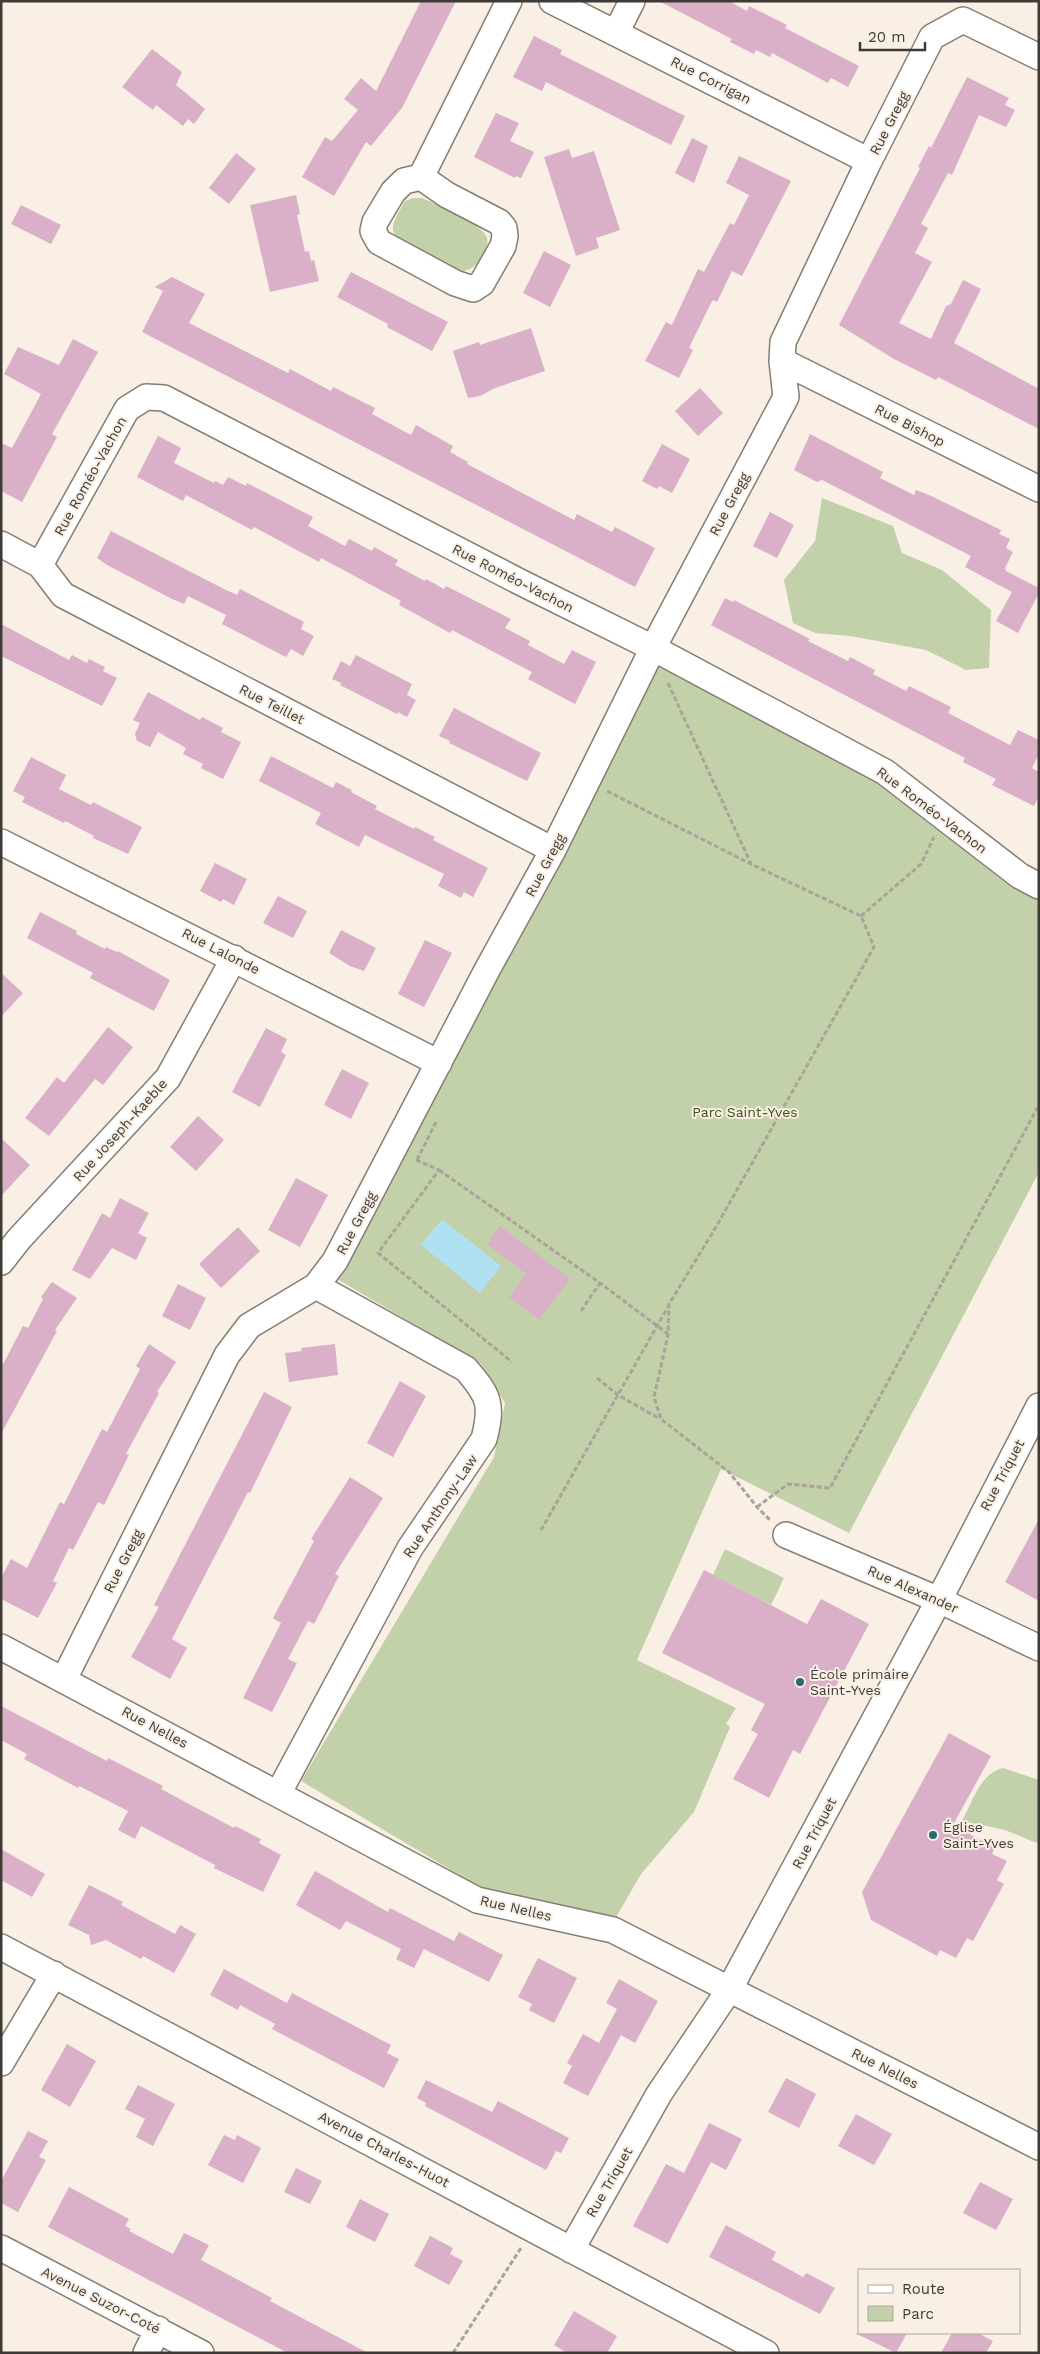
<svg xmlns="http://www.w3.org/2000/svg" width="1040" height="2354" font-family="'Work Sans',sans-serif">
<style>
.green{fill:#c2d1aa}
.water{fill:#afe1f3}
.building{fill:#d9b0c8}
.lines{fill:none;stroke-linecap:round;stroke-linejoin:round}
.street-casing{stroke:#867d73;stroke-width:28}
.path{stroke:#aaa39a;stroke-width:3;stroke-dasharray:5 2.5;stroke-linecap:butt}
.street{stroke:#fff;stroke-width:25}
.poi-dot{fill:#226d72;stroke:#f9efe4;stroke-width:2}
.labels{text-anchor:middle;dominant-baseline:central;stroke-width:4;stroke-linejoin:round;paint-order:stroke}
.street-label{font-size:14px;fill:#3e3a36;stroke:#f9efe4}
.park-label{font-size:14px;fill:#415317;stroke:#f9efe4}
.poi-label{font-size:14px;fill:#3e3a36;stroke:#f9efe4;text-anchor:start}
</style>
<rect width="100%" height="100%" fill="#f9efe4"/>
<!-- green -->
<path class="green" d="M413,198h9c15,7 60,25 65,40 2,7 -2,12 -5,18 -5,11 -12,14 -24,16 -14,-8 -63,-27 -65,-42 -1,-9 8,-21 12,-29z
M822,498l71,28 9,27 40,17 49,40 -2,58 -23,2 -40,-20 -76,-14 -35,-3 -22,-10 -9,-43 31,-39z
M657,656l204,105 178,136v275l-190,361 -128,-64 -84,191 99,48 -10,16 4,3 -36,85 -53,62 -26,45 -130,-29 -184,-109 193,-324 11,-54 -24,-39 -147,-87z
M725,1549l59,29 -13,27 -58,-30z
M1003,1768l36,12v64l-34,-14 -43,-9c10,-18 18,-48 41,-53z"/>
<!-- water -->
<path class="water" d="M442,1219l59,47 -21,27 -59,-48z"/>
<!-- building -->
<path class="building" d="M421,1h35l-54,107 -31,38 -5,-4 -32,54 -32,-19 23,-40 7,4 26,-31 -14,-11 17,-21 15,13z
M659,1h70l18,10 2,-5 38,19 -2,3 74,38 -11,21 -17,-9 -3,5 -56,-30 -2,4 -14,-7 -2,4 -24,-12 2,-3z
M534,36l28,14 -2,4 125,62 -14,29 -125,-63 -4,9 -29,-14z
M152,49l30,23 -6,13 29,24 -11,15 -6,-5 -5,7 -27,-21 -3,5 -31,-23z
M967,77l42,21 -4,7 10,5 -9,17 -27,-12 -27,60 -4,-2 -27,51 7,4 -13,25 17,9 -33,61 32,16 15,-33 5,-2 12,-24 18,9 -27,54 85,46v40l-101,-52 -2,3 -42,-21 -55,-34 81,-157 -2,-1 11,-21 2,2z
M496,113l23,10 -9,18 24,11 -13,26 -5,-2 -1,2 -41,-21z
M692,138l16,8 -14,37 -19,-10z
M569,149l3,9 22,-7 26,79 -24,8 3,10 -23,8 -32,-99z
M236,153l20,16 -27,35 -20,-16z
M739,156l52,25 -49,95 -10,-5 -15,31 -4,-2 -5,9 -19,39 4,2 -14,28 -34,-17 21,-39 6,3 26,-56 6,3 26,-49 4,2 15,-30 -23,-12z
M296,195l4,19 -3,1 8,37 4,-1 2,10 3,-1 5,21 -49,11 -20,-87z
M21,205l40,20 -10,19 -40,-20z
M544,251l27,14 -21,42 -27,-14z
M351,272l97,50 -16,29 -45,-24 1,-3 -51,-27z
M172,277l33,17 -16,29 99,50 2,-4 41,22 2,-4 42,21 -3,6 39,21 5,-10 37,21 -3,6 18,10 -1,2 107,56 3,-6 35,18 3,-5 40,21 -20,39 -493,-255 21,-41 -8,-4z
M531,328l14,43 -50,17 -15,8 -12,2 -15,-47 26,-9 1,3z
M73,339l25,13 -46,82 5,3 -35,65 -21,-11v-48l11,5 29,-54 -37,-20 14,-27 41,18z
M700,388l23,25 -25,23 -23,-25z
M810,434l73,38 -3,6 34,17 2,-5 13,5 72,35 -2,4 11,5 -4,9 7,4 -8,16 1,3 33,17v5l-21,40 -22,-12 16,-29 -47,-25 6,-11 -149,-76 -5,2 -23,-12z
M158,436l23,12 -7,15 40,20 1,-2 8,4 5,-8 18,9 1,-3 66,34 -5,9 37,20 4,-7 23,12 2,-4 24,13 -3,5 30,16 1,-2 18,10 2,-3 65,33 -6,9 25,13 -2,4 36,19 8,-14 24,12 -21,42 -47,-25 4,-7 -80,-42 -2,3 -51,-28 2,-4 -80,-43 -2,4 -65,-35 -2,3 -66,-35 -3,6 -46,-24z
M662,444l28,15 -18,34 -13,-7 -2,3 -15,-8z
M770,512l24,13 -17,33 -24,-12z
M111,531l113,58 13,6 3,-6 64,33 -3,7 13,7 -11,20 -12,-7 -5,8 -64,-33 4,-9 -38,-19 -4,8 -12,-5 -65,-34 -10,-7z
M725,598l8,4 1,-2 76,39 -2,2 40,20 2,-4 25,13 -2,4 33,17 3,-5 42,21 -3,6 62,32 8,-15 21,10v14l-7,14 7,4v24l-5,10 -42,-21 4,-6 -33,-17 2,-4 -254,-133z
M1,624l68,36 3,-5 15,8 2,-4 16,8 -2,4 14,7 -15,28 -101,-50z
M356,655l56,29 -5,11 9,5 -9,17 -9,-5 -1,2 -57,-29 1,-2 -9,-4 9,-18 9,5z
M148,692l52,28 2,-3 21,11 -2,4 20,10 -18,37 -22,-11 2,-4 -20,-10 3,-6 -28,-16 -8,15 -13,-6 -2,-7 5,-11 -7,-3z
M454,708l87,45 -14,28 -78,-38 1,-2 -11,-5z
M271,756l62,32 3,-6 16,8 -1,2 26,14 -2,3 39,20 1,-2 20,10 -2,3 55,28 -15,29 -9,-5 -3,6 -23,-12 6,-12 -79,-39 -6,12 -44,-23 6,-11 -62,-32z
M31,757l35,18 -7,14 32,16 2,-3 49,25 -14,27 -35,-16 1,-2 -29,-15 -1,2 -42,-21 3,-5 -12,-6z
M215,863l32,16 -13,26 -11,-6 -2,3 -21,-11z
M278,896l29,15 -14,27 -30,-15z
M40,912l37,19 -1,3 29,15 1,-2 11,5 1,-1 52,29 -16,31 -64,-33 3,-5 -66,-35z
M341,930l35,18 -12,23 -14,-5 -21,-13z
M425,940l27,13 -28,54 -26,-13z
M1,973l22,20 -22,24z
M108,1027l25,20 -30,38 -8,-6 -46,57 -24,-18 32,-41 7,6z
M266,1028l21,11 -6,13 5,3 -26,52 -28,-15z
M342,1069l27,14 -18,36 -27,-14z
M198,1116l26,24 -28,31 -26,-24z
M1,1138l29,27 -29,31z
M296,1178l32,17 -28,52 -32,-17z
M120,1198l29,15 -11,20 9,5 -11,22 -24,-12 -22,31 -18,-9 30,-57 8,5z
M500,1226l70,53 -31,41 -30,-23 17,-23 -39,-30z
M238,1227l22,24 -39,37 -22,-24z
M52,1282l25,16 -22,32 2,1 -56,103v-66l22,-42 5,2 15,-29 -2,-2z
M178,1284l28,14 -16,32 -28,-14z
M149,1344l27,18 -19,30 2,1 -33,61 3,1 -25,50 -6,-3 -25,48 -4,-2 -16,33 4,2 -19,35 -37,-19v-21l10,-19 16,9 33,-66 4,2 38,-75 5,3 33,-63 -4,-3z
M335,1344l3,31 -49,7 -4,-29 17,-2 -1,-3z
M400,1381l26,15 -33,61 -26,-14z
M264,1392l28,15 -42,86 -2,-1 -76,147 15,9 -17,31 -39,-22 28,-50 -5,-2z
M350,1477l33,21 -48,76 4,2 -25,48 -6,-3 -20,38 9,4 -25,49 -29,-14 38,-75 -8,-5 41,-77 -3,-2z
M1039,1519v82l-34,-19z
M704,1570l103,54 14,-25 48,25 -69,130 -7,-4 -24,48 -36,-19 25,-45 -7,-4 14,-26 -103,-51z
M1,1706l106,55 1,-3 55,28 -2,3 73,39 1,-2 26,13 -2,4 22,12 -18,37 -49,-24 1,-3 -74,-39 -6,13 -17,-9 10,-19 -49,-25 -1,2 -54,-29 3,-5 -26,-14z
M949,1733l42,23 -38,69 42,23 -3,6 15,7 -10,19 7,4 -31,57 -6,-3 -11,20 -16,-8 -3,6 -66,-36 -9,-28z
M1,1849l44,25 -13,23 -31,-17z
M315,1871l73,41 2,-4 64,33 5,-9 44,23 -14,27 -65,-33 -10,19 -18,-9 5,-10 -55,-28 -6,9 -44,-25z
M89,1885l34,17 -2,3 54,29 5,-9 16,9 -22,39 -31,-17 -2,3 -35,-19 -15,5 -2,-10 -21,-10z
M538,1958l39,20 -23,45 -25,-13 3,-6 -14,-7z
M224,1969l63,34 5,-10 99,52 -4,8 12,6 -15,29 -112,-59 3,-5 -35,-19 -2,5 -28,-15z
M619,1979l39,22 -23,42 -14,-8 -33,61 -25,-13 9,-17 -5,-3 16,-29 16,9 18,-34 -11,-6z
M67,2044l29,17 -26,46 -29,-17z
M786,2078l30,16 -17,34 -31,-16z
M426,2080l66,32 6,-11 71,37 -8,15 -5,-2 -10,19 -121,-64 1,-3 -9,-5z
M138,2085l37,19 -22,42 -17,-9 9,-18 -20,-10z
M856,2114l36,20 -18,31 -36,-19z
M709,2123l33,16 -16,31 -15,-8 -43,82 -35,-18 33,-62 18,9z
M28,2131l20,10 -9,16 7,3 -28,52 -17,-9v-22z
M224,2135l11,5 2,-5 24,13 -18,35 -35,-18z
M296,2168l26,13 -12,23 -26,-12z
M980,2182l33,17 -17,31 -33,-17z
M69,2187l60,32 -4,7 6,3 -2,2 44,23 11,-21 25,12 -8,15 71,38 -2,3 98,52h-80l-240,-126z
M360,2199l29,15 -14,28 -29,-15z
M726,2225l50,27 -4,8 31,17 3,-4 29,15 -15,26 -111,-57z
M430,2236l23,12 -3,6 13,7 -14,24 -35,-19z
M574,2311l43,25 -10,17h-40l-13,-8z
M855,2333h52l-11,20z
M952,2333h26l15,8 -7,12h-45z"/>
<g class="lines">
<!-- street casing -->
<g class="street-casing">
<path id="street" d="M552,1l317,160
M616,33l16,-32
M421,177l26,18 52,27 5,6 1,8 -2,10 -21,37 -9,6 -18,-6 -76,-41 -6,-11 2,-9 18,-30 11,-11z
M421,177l88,-176
M782,361l257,128
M1,544l39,21 23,30 490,255
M40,565l87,-156 19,-12 18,1 356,184 133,66 232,124 135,104 19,10
M1,842l438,221
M1,1262l18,-23 149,-161 66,-120
M786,1535l153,65 100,48
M1,1647l476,253 136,30 426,217
M64,1679l163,-324 22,-29 67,-40 19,-25 152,-291 66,-120 100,-202 133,-251 -4,-36 1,-19 86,-181 63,-124 31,-17 76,37
M278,1794l132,-246 74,-109c9,-35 5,-43 -18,-70l-150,-83
M1,1947l765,406
M1,2063l53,-89
M1,2248l200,105
M571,2250l88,-156 70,-104 210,-390 100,-194
M146,2353l12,-24"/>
</g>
<!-- path -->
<path class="path" d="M668,683l83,181
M607,791l144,73 110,52 13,31 -158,280 -47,77 -1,31 -14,62 7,22 68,53 28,35 13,13
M861,916l60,-52 13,-27
M416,1160l23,10 -61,83 134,109
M417,1160l19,-38
M439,1170l161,113 68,51
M581,1311l19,-28
M597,1378l21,17 42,24
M757,1507l31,-23 42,4 209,-383
M541,1530l128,-225
M453,2353l68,-105"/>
<!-- street -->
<use href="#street" class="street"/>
</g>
<!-- markers -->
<g class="poi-dot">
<circle cx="800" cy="1682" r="5"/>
<circle cx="933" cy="1835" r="5"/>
</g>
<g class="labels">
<!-- street labels -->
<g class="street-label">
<text transform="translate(711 80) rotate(27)">Rue Corrigan</text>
<text transform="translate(889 123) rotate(-63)">Rue Gregg</text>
<text transform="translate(910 425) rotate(27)">Rue Bishop</text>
<text transform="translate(90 476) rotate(-61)">Rue Roméo-Vachon</text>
<text transform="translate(729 504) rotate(-62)">Rue Gregg</text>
<text transform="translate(513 578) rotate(27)">Rue Roméo-Vachon</text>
<text transform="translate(272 704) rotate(27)">Rue Teillet</text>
<text transform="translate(932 810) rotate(37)">Rue Roméo-Vachon</text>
<text transform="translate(545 865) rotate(-62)">Rue Gregg</text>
<text transform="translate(221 951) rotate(27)">Rue Lalonde</text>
<text transform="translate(120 1130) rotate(-48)">Rue Joseph-Kaeble</text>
<text transform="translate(356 1223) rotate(-62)">Rue Gregg</text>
<text transform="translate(1002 1475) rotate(-62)">Rue Triquet</text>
<text transform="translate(440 1506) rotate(-56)">Rue Anthony-Law</text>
<text transform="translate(123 1561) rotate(-63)">Rue Gregg</text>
<text transform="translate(913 1589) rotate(24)">Rue Alexander</text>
<text transform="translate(155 1727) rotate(28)">Rue Nelles</text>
<text transform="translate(814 1833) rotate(-62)">Rue Triquet</text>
<text transform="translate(516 1908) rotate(13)">Rue Nelles</text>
<text transform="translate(885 2068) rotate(27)">Rue Nelles</text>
<text transform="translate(384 2149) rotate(28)">Avenue Charles-Huot</text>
<text transform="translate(609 2182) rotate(-60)">Rue Triquet</text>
<text transform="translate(101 2300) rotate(27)">Avenue Suzor-Coté</text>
</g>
<!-- park labels -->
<g class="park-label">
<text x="745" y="1112">Parc Saint-Yves</text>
</g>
<!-- poi labels -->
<g class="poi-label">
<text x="810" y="1674">École primaire<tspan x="810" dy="16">Saint-Yves</tspan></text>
<text x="943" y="1827">Église<tspan x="943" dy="16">Saint-Yves</tspan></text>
</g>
</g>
<!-- border -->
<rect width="1040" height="2354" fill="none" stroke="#3e3a36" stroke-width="5"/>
<!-- legend -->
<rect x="858" y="2269" width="162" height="65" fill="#f9efe4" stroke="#aea79e"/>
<rect x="868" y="2285" width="25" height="8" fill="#ffffff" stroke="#aea79e"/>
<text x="902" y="2294" font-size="15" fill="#3e3a36">Route</text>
<rect x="868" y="2306" width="25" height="15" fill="#c2d1aa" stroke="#aea79e"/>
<text x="902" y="2319" font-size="15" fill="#3e3a36">Parc</text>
<!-- scale -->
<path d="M860 42v8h65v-8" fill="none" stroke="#3e3a36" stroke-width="2.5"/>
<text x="868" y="42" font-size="15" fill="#3e3a36" stroke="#f9efe4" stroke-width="4" paint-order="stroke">20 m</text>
</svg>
